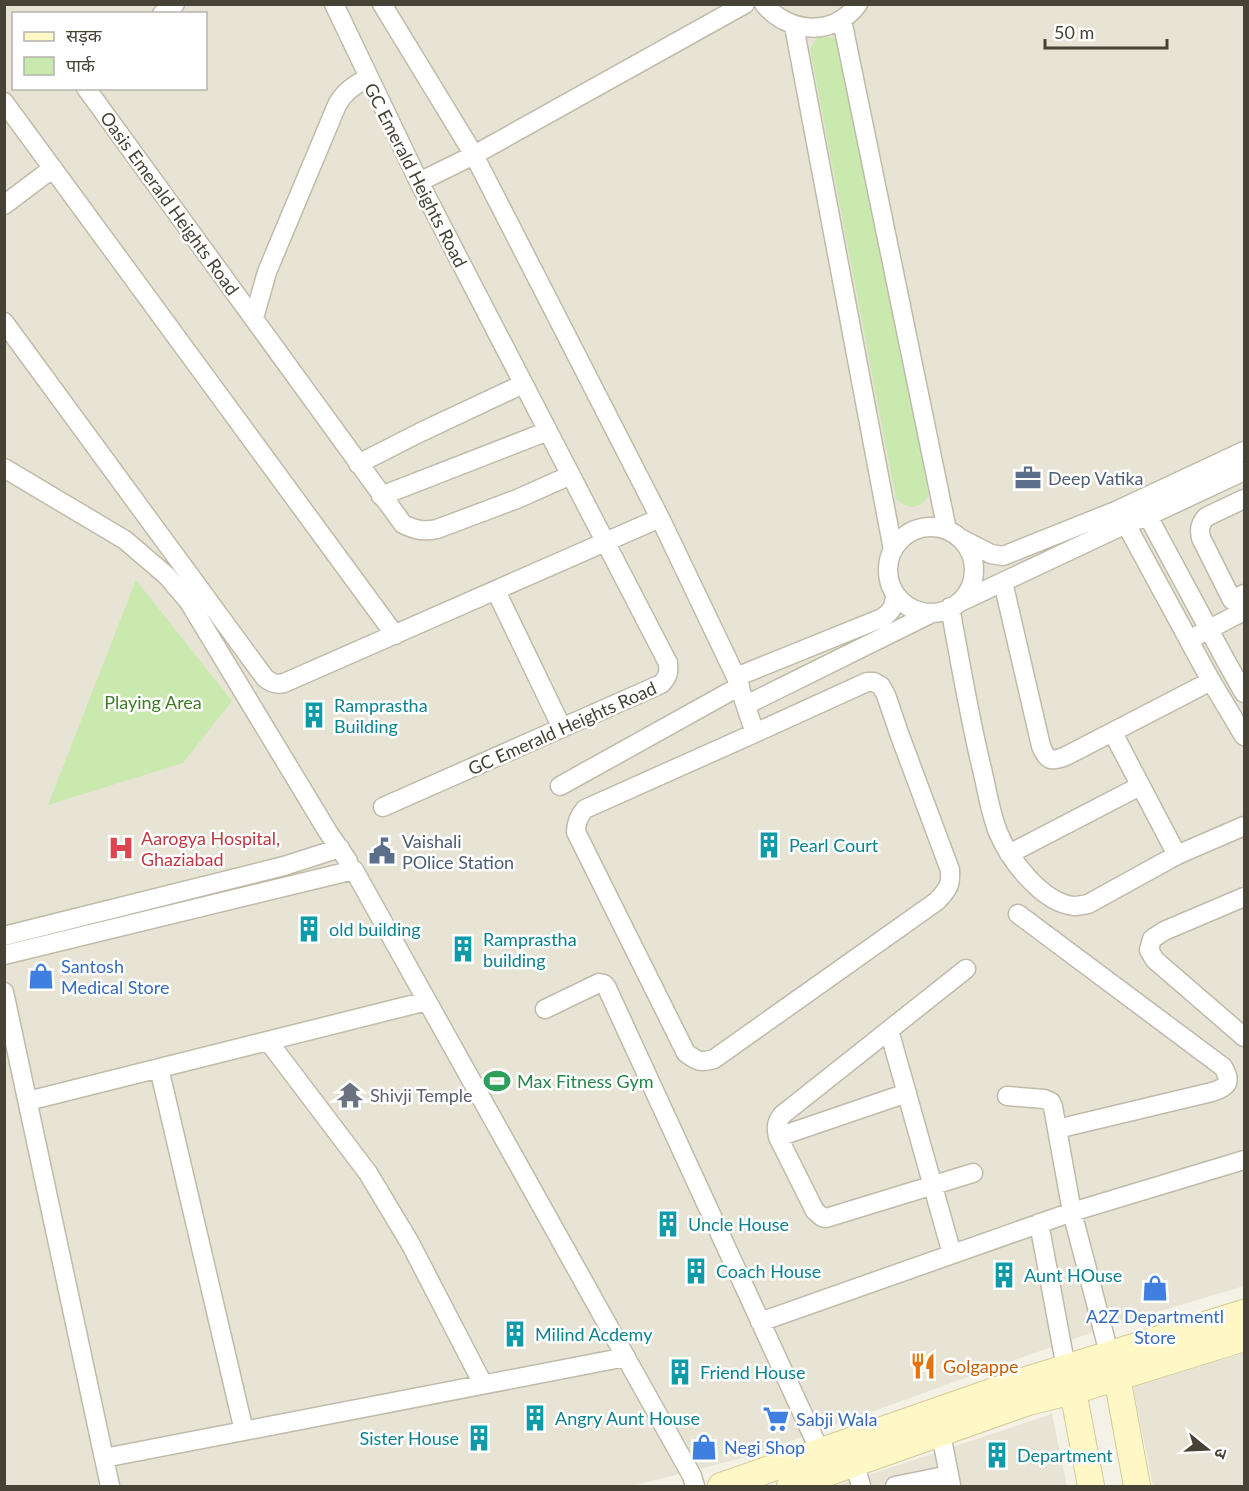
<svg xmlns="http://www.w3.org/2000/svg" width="1249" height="1491" font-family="Lato,'Noto Sans Devanagari',sans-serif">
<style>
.residential{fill:#e8e4d5;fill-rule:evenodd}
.green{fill:#c9e9af}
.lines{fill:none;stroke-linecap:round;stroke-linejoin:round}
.street-casing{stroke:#c0baa9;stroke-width:21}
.secondary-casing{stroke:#d5cb96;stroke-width:28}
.street{stroke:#fff;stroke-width:18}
.secondary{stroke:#fff7c6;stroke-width:26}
.labels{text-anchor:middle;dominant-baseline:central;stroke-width:5;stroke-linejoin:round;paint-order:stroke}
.street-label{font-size:18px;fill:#474236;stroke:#fff}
.service-label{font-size:18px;fill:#4e5e75;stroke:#fff;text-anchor:start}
.park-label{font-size:18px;fill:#3e7b27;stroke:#fff}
.culture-label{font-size:18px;fill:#0d838f;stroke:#fff;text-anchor:start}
.health-label{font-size:18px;fill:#be3a42;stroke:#fff;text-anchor:start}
.shop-label{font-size:18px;fill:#366cbe;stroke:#fff;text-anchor:start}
.leisure-label{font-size:18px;fill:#27864d;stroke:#fff;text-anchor:start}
.worship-label{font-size:18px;fill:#5b616d;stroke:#fff;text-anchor:start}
.food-label{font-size:18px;fill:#c56008;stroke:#fff;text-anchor:start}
</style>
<rect width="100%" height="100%" fill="#f4f2e7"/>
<!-- residential -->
<path class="residential" d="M5,5h1239v1281l-134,40 -367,132 -111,28h-627zM14,14h192v74h-192z
M1244,1353v133h-91l-20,-100z
M1052,1414l15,72h-232z"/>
<!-- green -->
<path class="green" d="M820,37h12l7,2 90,456c-9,15 -21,15 -33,4l-86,-450 6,-10z
M136,580l96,121 -49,62 -135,42z"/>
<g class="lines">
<!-- street casing -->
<g class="street-casing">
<path id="street" d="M334,4l85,178 249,481c1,10 0,14 -7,21l-278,123
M382,4l92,151 186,363 76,159 19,56 112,-51h7l7,4 5,9 14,41 50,134c1,16 -2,19 -13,31l-223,158c-14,4 -17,2 -28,-6l-110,-221c0,-10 3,-16 9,-23l170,-76
M764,4c25,30 70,33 94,0
M162,14l13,-10
M842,20l105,510
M794,26l99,524
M86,88l317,436c12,6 21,8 34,5l80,-30 54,-24
M4,102l391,533
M419,182l55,-27 271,-151
M4,205l49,-37
M254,318l13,-46 70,-167c8,-15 18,-19 31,-28
M4,322l261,356c6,5 11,7 19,5l376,-165
M358,464l63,-32 102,-48
M4,468l121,72 42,36 22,26 139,230 20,29
M381,496l167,-65
M1244,499l-38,18c-6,7 -7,12 -5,21l31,62 12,-6
M1143,507l84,156 17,30
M1121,515l90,166 33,55
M888 570a43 43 0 1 1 86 0a43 43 0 1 1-86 0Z
M960,538l31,16 12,2 115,-46 126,-59
M1003,582l38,164c6,15 10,16 25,10l145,-75
M496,591l66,137
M958,603l168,-79 22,-8 96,-45
M950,607c10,54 19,109 32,162 5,21 8,43 16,63 11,27 44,71 76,74 5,0 9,-1 14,-2l89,-49 67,-29
M1198,635l46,-24
M736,677l146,-59c10,-6 13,-13 13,-25
M746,705l186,-92
M1113,733l64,122
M560,786l180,-100
M1009,854l131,-68
M1244,897l-80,34 -12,8 -3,11 6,10 89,77
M1018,914l205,153c9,15 5,20 -11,25l-155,37
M4,936l280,-70 56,-18
M4,955l350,-85 338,606 3,10
M966,969l-184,146c-6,8 -6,13 -4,22l37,74 7,6 4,1 147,-45
M4,992l106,494
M545,1009l54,-26 5,1 3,4 217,472
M889,1030l63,224
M268,1041l100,132 42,70 73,141
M159,1068l85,363
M1007,1096l37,3 7,3 2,5 19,105 37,141
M28,1101l399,-100
M778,1137l129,-44
M1039,1223l27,145
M760,1322l312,-110 172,-52
M941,1434l10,51
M104,1458l522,-101
M855,1464l6,22
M895,1486l54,-11"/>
</g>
<!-- secondary casing -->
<g class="secondary-casing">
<path id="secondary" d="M1112,1362l5,15 20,109
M1068,1375l5,16 18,95
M721,1486l299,-104 224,-69
M790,1486l238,-84 45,-11 171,-53"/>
</g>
<!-- street -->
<use href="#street" class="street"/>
<!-- secondary -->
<use href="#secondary" class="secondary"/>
</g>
<!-- icons -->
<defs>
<g id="office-bare" transform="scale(2.07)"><path d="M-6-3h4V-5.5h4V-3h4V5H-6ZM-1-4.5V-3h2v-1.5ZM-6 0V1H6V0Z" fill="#5c6f8a" stroke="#fff" stroke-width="2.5" paint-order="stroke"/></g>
<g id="building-bare" transform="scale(2.07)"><path d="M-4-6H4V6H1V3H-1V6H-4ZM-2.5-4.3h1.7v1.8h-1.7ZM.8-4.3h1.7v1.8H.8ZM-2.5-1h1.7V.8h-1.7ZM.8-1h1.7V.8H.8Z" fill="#0f9aa8" stroke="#fff" stroke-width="2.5" paint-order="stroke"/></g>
<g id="hospital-bare" transform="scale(2.07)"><path d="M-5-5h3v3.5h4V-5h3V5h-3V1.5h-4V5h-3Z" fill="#e0444e" stroke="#fff" stroke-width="2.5" paint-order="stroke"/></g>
<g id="civic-bare" transform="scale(2.07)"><path d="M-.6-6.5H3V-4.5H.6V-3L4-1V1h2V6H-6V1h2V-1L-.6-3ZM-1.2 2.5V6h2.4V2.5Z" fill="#5c6f8a" stroke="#fff" stroke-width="2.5" paint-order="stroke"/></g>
<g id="shop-bare" transform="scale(2.07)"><path d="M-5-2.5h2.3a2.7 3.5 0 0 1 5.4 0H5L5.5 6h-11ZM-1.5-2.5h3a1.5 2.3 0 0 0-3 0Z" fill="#3f7fe0" stroke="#fff" stroke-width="2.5" paint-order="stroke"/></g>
<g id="stadium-bare" transform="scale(2.07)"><path d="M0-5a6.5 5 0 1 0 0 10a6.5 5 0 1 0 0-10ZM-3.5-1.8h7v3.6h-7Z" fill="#2e9e5b" stroke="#fff" stroke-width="2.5" paint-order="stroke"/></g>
<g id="temple-bare" transform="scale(2.07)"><path d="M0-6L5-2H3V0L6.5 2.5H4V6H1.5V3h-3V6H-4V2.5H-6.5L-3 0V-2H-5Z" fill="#6b7280" stroke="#fff" stroke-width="2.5" paint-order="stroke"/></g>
<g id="restaurant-bare" transform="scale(2.07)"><path d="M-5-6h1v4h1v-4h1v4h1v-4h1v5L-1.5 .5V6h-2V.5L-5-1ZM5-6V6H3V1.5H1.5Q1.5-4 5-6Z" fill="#e8710a" stroke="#fff" stroke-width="2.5" paint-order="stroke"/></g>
<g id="supermarket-bare" transform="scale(2.07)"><path d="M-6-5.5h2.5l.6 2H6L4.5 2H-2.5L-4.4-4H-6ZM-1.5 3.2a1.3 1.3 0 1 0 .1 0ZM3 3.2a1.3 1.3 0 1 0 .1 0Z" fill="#3f7fe0" stroke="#fff" stroke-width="2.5" paint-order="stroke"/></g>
</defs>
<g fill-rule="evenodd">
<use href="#office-bare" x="1028" y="478"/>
<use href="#building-bare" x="314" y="715"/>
<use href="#building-bare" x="769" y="845"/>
<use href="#hospital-bare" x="121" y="848"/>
<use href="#civic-bare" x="382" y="851"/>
<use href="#building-bare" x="309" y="929"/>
<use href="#building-bare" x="463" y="949"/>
<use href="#shop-bare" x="41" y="976"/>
<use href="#stadium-bare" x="497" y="1081"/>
<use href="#temple-bare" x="350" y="1095"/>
<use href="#building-bare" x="668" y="1224"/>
<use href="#building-bare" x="696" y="1271"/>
<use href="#building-bare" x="1004" y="1275"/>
<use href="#shop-bare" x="1155" y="1288"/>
<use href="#building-bare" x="515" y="1334"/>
<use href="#restaurant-bare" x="923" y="1366"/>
<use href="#building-bare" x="680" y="1372"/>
<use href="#building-bare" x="535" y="1418"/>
<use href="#supermarket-bare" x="776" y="1419"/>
<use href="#building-bare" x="479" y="1438"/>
<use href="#shop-bare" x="704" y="1447"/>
<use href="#building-bare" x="997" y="1455"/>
</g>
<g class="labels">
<!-- street labels -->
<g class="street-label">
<text transform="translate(416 175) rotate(63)">GC Emerald Heights Road</text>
<text transform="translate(170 203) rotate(54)">Oasis Emerald Heights Road</text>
<text transform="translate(562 728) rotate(-24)">GC Emerald Heights Road</text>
</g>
<!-- service labels -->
<g class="service-label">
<text x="1048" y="478">Deep Vatika</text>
<text x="402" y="841">Vaishali<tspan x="402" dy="21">POlice Station</tspan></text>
</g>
<!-- park labels -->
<g class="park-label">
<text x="153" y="702">Playing Area</text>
</g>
<!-- culture labels -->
<g class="culture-label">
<text x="334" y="705">Ramprastha<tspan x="334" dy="21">Building</tspan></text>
<text x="789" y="845">Pearl Court</text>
<text x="329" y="929">old building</text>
<text x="483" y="939">Ramprastha<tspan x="483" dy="21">building</tspan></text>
<text x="688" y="1224">Uncle House</text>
<text x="716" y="1271">Coach House</text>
<text x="1024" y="1275">Aunt HOuse</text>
<text x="535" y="1334">Milind Acdemy</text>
<text x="700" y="1372">Friend House</text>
<text x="555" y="1418">Angry Aunt House</text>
<text x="459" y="1438" text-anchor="end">Sister House</text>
<text x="1017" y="1455">Department</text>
</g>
<!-- health labels -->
<g class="health-label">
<text x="141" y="838">Aarogya Hospital,<tspan x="141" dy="21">Ghaziabad</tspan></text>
</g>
<!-- shop labels -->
<g class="shop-label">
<text x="61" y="966">Santosh<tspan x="61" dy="21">Medical Store</tspan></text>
<text x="1155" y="1316" text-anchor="middle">A2Z Departmentl<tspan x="1155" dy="21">Store</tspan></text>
<text x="796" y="1419">Sabji Wala</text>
<text x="724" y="1447">Negi Shop</text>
</g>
<!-- leisure labels -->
<g class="leisure-label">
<text x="517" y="1081">Max Fitness Gym</text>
</g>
<!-- worship labels -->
<g class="worship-label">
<text x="370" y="1095">Shivji Temple</text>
</g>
<!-- food labels -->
<g class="food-label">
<text x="943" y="1366">Golgappe</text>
</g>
</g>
<!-- border -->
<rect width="1249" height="1491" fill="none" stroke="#474236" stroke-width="12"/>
<!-- legend -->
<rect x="12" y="12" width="195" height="78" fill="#ffffff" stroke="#b5b3af" stroke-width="1.5"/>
<rect x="24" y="32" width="30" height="9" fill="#fff7c6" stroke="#b5b3af" stroke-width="1.5"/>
<text x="66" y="42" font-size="18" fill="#474236">सड़क</text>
<rect x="24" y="57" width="30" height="18" fill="#c9e9af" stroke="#b5b3af" stroke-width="1.5"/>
<text x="66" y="72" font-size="18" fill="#474236">पार्क</text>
<!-- north arrow -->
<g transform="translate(1207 1449) rotate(108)" stroke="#ffffff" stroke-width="4.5" paint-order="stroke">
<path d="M0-4.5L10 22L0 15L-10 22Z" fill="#474236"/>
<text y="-9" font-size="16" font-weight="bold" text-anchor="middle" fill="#474236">उ</text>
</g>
<!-- scale -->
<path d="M1045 39v9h122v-9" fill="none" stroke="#474236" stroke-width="3"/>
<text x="1054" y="39" font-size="18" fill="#474236" stroke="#ffffff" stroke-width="4.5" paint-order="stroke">50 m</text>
</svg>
